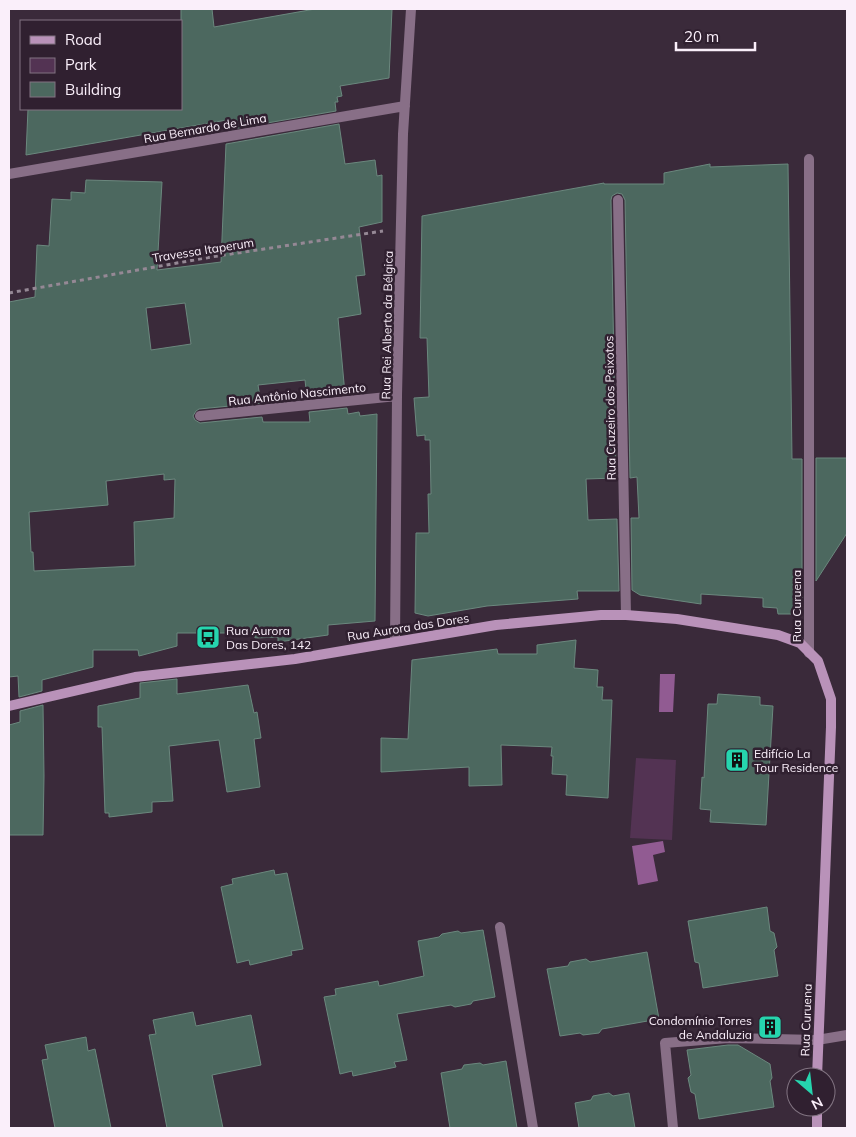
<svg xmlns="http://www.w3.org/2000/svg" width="856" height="1137" font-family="Mulish,sans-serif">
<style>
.green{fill:#533353}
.water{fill:#915b92}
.building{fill:#4c685f;stroke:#6b887e;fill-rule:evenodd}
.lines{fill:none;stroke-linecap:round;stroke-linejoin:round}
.path{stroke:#958895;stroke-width:3;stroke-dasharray:4 4;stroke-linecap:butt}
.minor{stroke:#886f87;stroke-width:10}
.secondary{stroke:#b992b9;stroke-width:10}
.labels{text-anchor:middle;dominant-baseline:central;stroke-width:5;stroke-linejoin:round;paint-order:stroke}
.street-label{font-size:12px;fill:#faeffa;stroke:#302030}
.poi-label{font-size:12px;fill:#faeffa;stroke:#302030;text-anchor:start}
</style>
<rect width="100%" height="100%" fill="#3a2a3a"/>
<!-- green -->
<path class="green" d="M636,758l40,2 -4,80 -42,-2z"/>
<!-- water -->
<path class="water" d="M660,674h15l-2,38h-14z
M663,841l2,11 -12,3 5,26 -20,4 -6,-39z"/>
<!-- building -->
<path class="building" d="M181,9h31l2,18 101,-18h77l-3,69 -49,8 2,10 -5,1 1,5h-3l1,9 -109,19v-10l-201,35 2,-46h153z
M339,124l6,40 30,-4 2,16 5,-1v47l-23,5 6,48 -9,1 5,38 -23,4 7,76 -38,4 -2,-18 -47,5 3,18 -62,6 -3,2 -3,5 2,4 5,3 62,-6 1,5h47l-1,-10 38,-4 1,6 11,-2 1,4 17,-2 -2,207 -47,4v10l-50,7v-5l-23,1v-5h-78v13l-38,10 -1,-6h-45v17l-51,13v11l-23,6 -1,-21 -9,1v-375l26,-5 2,-52 12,1 3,-47 19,1v-8l14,1 1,-13 76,2 -5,88 64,-8 5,-118zM185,303l6,41 -40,6 -5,-42zM164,474v6l11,-1 -1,39 -40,4 1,44 -101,5 -1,-19h-2l-2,-40 79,-7 -2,-24z
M710,164v3l78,-3 4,295h10v142l-9,13h-15l-1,-6 -14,-1v-9l-62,-4v10l-61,-9 -8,-5 -1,-72h8l-2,-41 -7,1 -5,-278 -3,-6 -5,-1 -5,3 -1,4 5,278 -30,1 2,41 29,-1 2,72h-42l1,8 -91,7 -59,10 -13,-3 1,-80h13l-1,-39h3l-1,-54h-5v-5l-8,1 -3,-38 15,-1 -2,-59h-7l2,-122 182,-33v1h60v-11z
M816,458h31v75l-31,48z
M576,640l-2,28 24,2 -1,17h6l-1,13h10l-4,98 -42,-3 1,-20 -15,-1 1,-18h-2l1,-9 -51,-2 1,40 -33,1v-19l-88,5v-34l27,1 4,-79 85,-11 1,5h39v-9z
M177,679v15l71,-9 6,28 3,-1 4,26 -7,1 6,48 -33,5 -8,-52 -50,6 4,55 -21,1v10l-43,5v-4h-4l-3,-86h-4v-21l42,-8v-15z
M718,694l42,3v8l13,1 -7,119 -56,-3 1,-12 -11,-1 2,-32 2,1 4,-74h9z
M43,705l1,71 -1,59h-34v-110l11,-3v-11z
M274,870l1,5 12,-2 16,76 -12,2 1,4 -42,10 -1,-5 -12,3 -16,-76 12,-3 -1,-5z
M767,907l3,24 4,2 3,14 -3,3 4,26 -75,12 -4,-25 -4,-1 -7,-41z
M483,930l12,67 -22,4 -2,3 -16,3 -4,-2 -54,9 10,46 -13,2 2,5 -43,9 -1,-5 -12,3 -16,-77 12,-2 -1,-6 43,-8 1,5 45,-10 -6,-35 21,-4 3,-3 16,-3 3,2z
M647,952l12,67 -57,10 -3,4 -16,2 -3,-2 -20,3 -13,-67 21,-3 2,-4 16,-3 4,3z
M193,1012l3,14 55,-11 10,50 -49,10 11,53h-56l-18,-93 7,-1 -3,-14z
M86,1037l2,14 7,-2 16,79h-56l-13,-68 6,-1 -3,-14z
M728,1045h10l32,19 2,14 -2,3 4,26 -75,12 -4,-25 -4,-2 -3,-14 3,-3 -4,-25z
M506,1061l11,67h-67l-9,-55 21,-4 2,-4 16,-2 3,2z
M609,1093l4,3 16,-3 6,35h-56l-4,-25 16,-3 2,-4z"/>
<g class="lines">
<!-- path -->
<path class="path" d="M9,293l202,-36 172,-26"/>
<!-- minor -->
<path class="minor" d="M9,174l396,-68
M618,200l8,415
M200,416l197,-20
M395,642l2,-246 6,-262 8,-125
M809,653v-494
M500,927l33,201
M673,1128l-8,-85 63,-5 89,2 30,-5"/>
<!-- secondary -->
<path class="secondary" d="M9,706l126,-29 160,-18 201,-34 105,-10h25l51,4 101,16 22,8 18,18 13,38v28l-14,350
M817,1107v21"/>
</g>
<!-- icons -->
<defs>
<g id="bus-square" transform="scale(1.25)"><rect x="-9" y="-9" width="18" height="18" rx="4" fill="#26d5ae" stroke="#302030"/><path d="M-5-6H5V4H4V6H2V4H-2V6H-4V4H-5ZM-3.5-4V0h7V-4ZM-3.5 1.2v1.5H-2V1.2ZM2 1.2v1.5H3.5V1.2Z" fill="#111"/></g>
<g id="building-square" transform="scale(1.25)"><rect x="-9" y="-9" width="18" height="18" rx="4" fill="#26d5ae" stroke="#302030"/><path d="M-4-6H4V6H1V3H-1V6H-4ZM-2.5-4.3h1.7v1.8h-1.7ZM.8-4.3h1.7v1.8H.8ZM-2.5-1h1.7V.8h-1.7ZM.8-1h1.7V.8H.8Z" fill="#111"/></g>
</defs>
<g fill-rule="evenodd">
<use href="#bus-square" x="208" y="637"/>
<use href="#building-square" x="737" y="760"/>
<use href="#building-square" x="770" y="1027"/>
</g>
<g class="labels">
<!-- street labels -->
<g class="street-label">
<text transform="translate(205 128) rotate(-10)">Rua Bernardo de Lima</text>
<text transform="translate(203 250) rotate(-9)">Travessa Itaperum</text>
<text transform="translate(387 325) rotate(-89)">Rua Rei Alberto da Bélgica</text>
<text transform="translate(297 394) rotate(-6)">Rua Antônio Nascimento</text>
<text transform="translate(610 408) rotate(-91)">Rua Cruzeiro dos Peixotos</text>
<text transform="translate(796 606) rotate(-90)">Rua Curuena</text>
<text transform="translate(408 627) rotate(-9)">Rua Aurora das Dores</text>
<text transform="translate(806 1020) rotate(-88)">Rua Curuena</text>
</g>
<!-- poi labels -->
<g class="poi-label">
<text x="226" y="630">Rua Aurora<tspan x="226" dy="14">Das Dores, 142</tspan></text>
<text x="754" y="753">Edifício La<tspan x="754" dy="14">Tour Residence</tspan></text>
<text x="752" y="1020" text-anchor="end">Condomínio Torres<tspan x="752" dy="14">de Andaluzia</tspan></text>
</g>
</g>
<!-- border -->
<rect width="856" height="1137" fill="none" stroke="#faeffa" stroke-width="20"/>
<!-- legend -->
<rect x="20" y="20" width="162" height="90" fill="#302030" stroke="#817381"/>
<rect x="30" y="36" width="25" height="8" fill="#b992b9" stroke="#817381"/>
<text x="65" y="45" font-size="15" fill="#faeffa">Road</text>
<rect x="30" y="58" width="25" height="15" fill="#533353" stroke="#817381"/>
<text x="65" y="70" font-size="15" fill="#faeffa">Park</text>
<rect x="30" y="82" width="25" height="15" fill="#4c685f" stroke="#817381"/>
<text x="65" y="95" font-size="15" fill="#faeffa">Building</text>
<!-- north arrow -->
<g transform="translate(811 1092) rotate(152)"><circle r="24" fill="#302030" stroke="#817381"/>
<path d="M0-4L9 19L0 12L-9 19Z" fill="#26d5ae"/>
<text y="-8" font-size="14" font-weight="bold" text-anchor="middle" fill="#faeffa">N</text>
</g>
<!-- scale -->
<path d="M676 42v8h79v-8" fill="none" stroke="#faeffa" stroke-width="2.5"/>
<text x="684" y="42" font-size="15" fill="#faeffa" stroke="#302030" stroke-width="4" paint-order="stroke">20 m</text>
</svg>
